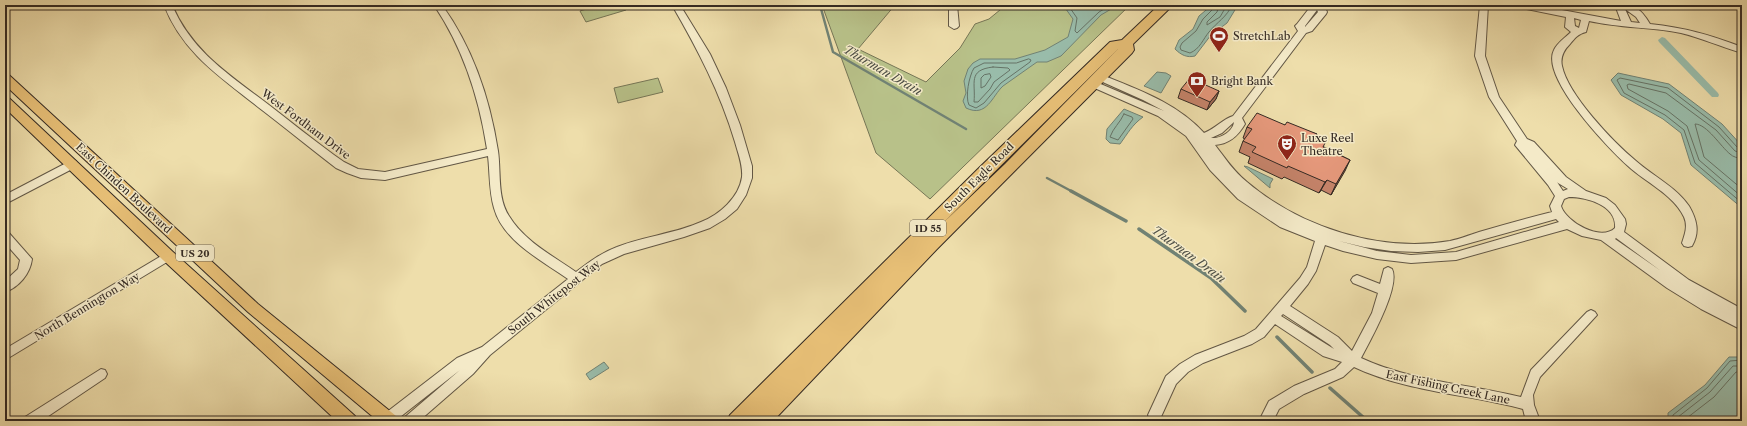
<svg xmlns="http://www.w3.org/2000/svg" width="1747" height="426" font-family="'Libre Caslon Text',serif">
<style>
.green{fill:#b8c189;stroke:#767656}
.water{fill:#99bcaa;stroke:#718274}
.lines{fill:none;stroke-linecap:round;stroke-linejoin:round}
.shore{stroke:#667366;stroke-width:1}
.stream-far1{stroke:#718274;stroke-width:2.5}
.stream{stroke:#718274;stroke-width:3.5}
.canal{fill:#99bcaa;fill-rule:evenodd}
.minor-casing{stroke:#625745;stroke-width:2}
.major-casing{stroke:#342a23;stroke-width:2}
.highway-casing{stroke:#342a23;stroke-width:2}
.minor{fill:#f4eac8;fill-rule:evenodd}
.major{fill:#e7bf76;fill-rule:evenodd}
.highway{fill:#e7bf76;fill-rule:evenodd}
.wall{fill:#c5836a;stroke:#342a23}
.shaded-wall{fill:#a06a56;stroke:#342a23}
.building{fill:#e5987b;stroke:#342a23}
.labels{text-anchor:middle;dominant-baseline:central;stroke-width:3;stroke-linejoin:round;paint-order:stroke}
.shield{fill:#f4eac8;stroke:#6e6454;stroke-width:1}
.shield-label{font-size:10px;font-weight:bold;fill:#342a23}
.poi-label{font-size:11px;fill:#342a23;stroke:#f4eac8;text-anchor:start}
.street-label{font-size:11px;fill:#342a23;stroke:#f4eac8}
.water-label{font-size:12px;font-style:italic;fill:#4d4e45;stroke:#f4eac8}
</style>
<rect width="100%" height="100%" fill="#eedeab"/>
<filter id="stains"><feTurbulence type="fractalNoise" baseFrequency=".005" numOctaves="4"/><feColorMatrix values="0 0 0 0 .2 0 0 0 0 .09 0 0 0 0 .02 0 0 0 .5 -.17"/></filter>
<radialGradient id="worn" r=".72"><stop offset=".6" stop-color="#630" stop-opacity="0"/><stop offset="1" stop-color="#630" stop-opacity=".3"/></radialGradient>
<!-- green -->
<path class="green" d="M599,5h24l3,5 -40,12 -6,-11z
M822,5h73l-37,44 68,33 34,-34 15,-24 14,-5 17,-14h124l-200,194 -54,-46z
M658,78l5,14 -45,11 -4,-15z"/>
<!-- water -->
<path class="water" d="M1063,5h55l-17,10 -40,41 -14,6h-10l-34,24c-11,10 -16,32 -37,22l-3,-7 3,-8 -2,-12 4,-12 5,-6 7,-4h35l30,-9 23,-13 5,-18z
M1212,5h26l-11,18 -16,12 -16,21c-8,2 -14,-1 -20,-7l4,-9 14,-11 6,-13z
M1157,72l9,1 5,3 -10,17 -17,-7z
M1618,73l51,11 53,40 20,22v62l-51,-43 -10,-32 -18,-14 -42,-24 -10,-15z
M1124,109l19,8c-11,8 -15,16 -23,27l-10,-1 -4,-4 1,-10z
M1244,166l4,1 25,12 -3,5v4z
M1729,357h13v64h-74v-8l37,-28z
M604,362l5,6 -19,12 -4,-6z"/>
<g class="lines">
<!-- shore -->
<path class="shore" d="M1068,5l9,13 -2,13 2,2 22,-21 12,-7
M1214,5l-1,4 -10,10 -7,12 -14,12 -2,4 1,3 9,3c10,-4 13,-14 19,-21 8,-10 18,-15 23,-27
M1219,5l-2,7 -10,10v3l13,-8 7,-12
M1029,59l2,1 -1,2 -29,21 -17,20 -8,5 -7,-3c-4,-8 0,-29 5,-37l10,-5h32z
M993,67l15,1 2,2 -16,12 -4,7 -12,13h-4c2,-19 -7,-32 19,-35z
M990,74l1,3 -6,9 -4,2v-10l3,-3z
M1124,114l8,3 1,2 -15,21 -8,-3c3,-9 10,-14 14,-23z
M1742,148l-5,-1 -18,-20 -51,-39 -48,-10 -3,2 7,13 41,22 19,15 11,33 47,40
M1742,153l-7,-2 -19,-21 -50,-37 -37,-9 -2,1 1,4 40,22 19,15 12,34 43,37
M1742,159c-4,-1 -9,-2 -12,-5 -9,-7 -23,-30 -35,-30l9,33 38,32
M1672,421l1,-6 34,-27 23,-27 12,-1
M1677,421l1,-4 32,-25 23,-26h9
M1683,421l31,-24 22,-25h6"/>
<!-- stream-far1 -->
<path class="stream-far1" d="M820,5l13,47 133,77
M1047,178l26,14"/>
<!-- stream -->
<path class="stream" d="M1071,191l55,30
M1139,229l72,49 34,33
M1277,337l35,35
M1330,388l34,30"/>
<!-- canal -->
<path class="canal" d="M1585,5h11l1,1 -4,2z
M1662,37l3,1 53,55 1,2 -1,2h-6l-53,-55 -1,-2z"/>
<!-- minor casing -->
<g class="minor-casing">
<path id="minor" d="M164,5h8c20,47 58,70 97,100 22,17 43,34 65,50l10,7 14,7 27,3 102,-23c-8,-52 -24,-101 -53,-144h8c31,43 48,94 56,146 3,20 -1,47 11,65 15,25 44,40 67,56 13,-10 25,-19 41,-25 27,-11 57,-13 84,-25 18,-7 38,-24 41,-45 1,-12 -4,-24 -7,-35 -15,-50 -37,-92 -63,-137h8l30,49 16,34 14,37 12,41v12l-6,17 -9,14 -12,10 -15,9 -26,9 -60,17 -22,10 -112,91 -17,19 -54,47h-16l2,-4 55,-47 -65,51h-13l-1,-2 2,-4 74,-57 25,-11 86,-68c-27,-19 -65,-38 -74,-71 -5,-17 -4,-35 -6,-52l-103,24 -24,-2 -14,-5 -11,-5c-25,-19 -49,-39 -74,-58 -40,-32 -79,-56 -98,-105z
M949,5h8l2,21 -2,2 -3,1 -5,-3z
M1316,5h10l-1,2 2,5 -1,2 -14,17 -6,2 -64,85 3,6c-7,12 -16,20 -30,21 10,13 19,27 32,37 53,45 133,71 203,59 10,-2 19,-6 29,-9 24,-7 49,-14 73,-20l-2,-6 5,-10 -7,-11 -33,-40 2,-4 -28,-44 -14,-41 5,-51h8l-3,51 14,41 28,42 7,3 32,35 20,14 20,7 9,7 10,14 1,5 -2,8 65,48 53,29v21l-41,-21 -34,-21 -66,-48 -19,-4 -15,-7 -111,31 -45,3 -34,-4 -34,-8 -18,-6 -9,26 -8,13 -18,22 48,31 14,14 20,-38 6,-20 -25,-10 -2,-3 2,-3 4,-2 23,9 4,-15 4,-2 4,2c9,17 -22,72 -31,89 49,23 107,26 160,39l10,-27 56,-58 4,-2 4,2 2,3 -57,62 -7,18 1,10 6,16h-14l-3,-12c-56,-15 -116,-17 -169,-42l-11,10 -39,17 -25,15 -6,12h-14l10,-20 25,-15 41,-17 7,-7 -19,-6 -48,-32 -11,13 -12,7 -49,19 -15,9 -12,12 -16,35 -5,2 -5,-2 -2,-4 18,-39 14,-12 15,-9 49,-19 12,-7 44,-51 7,-11 8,-26 -35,-14 -42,-28 -28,-29 -24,-34 -28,-20 -68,-30 -2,-2 2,-2h6l68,29 -21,-11 -47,-21 -2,-2 5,-3 3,1c37,15 75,28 102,58 12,-5 19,-14 29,-17l65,-85 -3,-5 2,-2 14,-18zM1317,10l1,2 -13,15v-1zM1234,122c-1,9 -13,17 -23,16l11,-5zM1557,182l1,1 10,6 -5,2zM1569,197c17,0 48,8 46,31 -14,14 -49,-6 -54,-22l3,-7zM1556,219l3,3 -103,30 -45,3 -34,-4 -38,-10 25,6 27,4 27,1 27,-2zM1616,238l45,33 -46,-32zM1283,314l47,31 4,4 -53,-33z
M1518,5h17l86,16 -6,-16c19,0 25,2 35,19 35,4 58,10 92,23v6c-21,-6 -40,-15 -61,-20 -30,-6 -61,-5 -92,-12l-3,11c-8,2 -11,6 -16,12 -6,6 -10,13 -8,22 6,29 51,76 74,95 17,15 40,26 53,45 8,14 11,26 3,40l-4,1 -4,-1 -2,-3c3,-9 6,-17 2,-26 -11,-23 -39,-35 -56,-51 -20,-18 -88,-89 -74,-116 3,-7 12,-13 17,-18l-6,-5 1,-10 -44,-9zM1625,9l11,8 4,6 -9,-1zM1574,18l7,2 -2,8 -4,-2z
M72,160l4,1 1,3 -1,3 -71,37v-9z
M5,232l4,1 23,26c-2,15 -13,28 -27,33v-11l13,-12 2,-9 -15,-17z
M168,252l4,1 2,3 -2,3 -167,101v-11z
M101,369l4,1 2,4 -2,4 -64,43h-18l2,-4z"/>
</g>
<!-- major casing -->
<g class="major-casing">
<path id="major" d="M5,74l4,1 249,229 138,112 2,5h-20l-130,-109 -243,-227z
M5,97l4,1 164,154 182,164 2,5h-20l-174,-161 -158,-152z"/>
</g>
<!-- highway casing -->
<g class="highway-casing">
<path id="highway" d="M1159,5h14l-40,39 1,6 -2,3 -195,196 -164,172h-22l2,-3 -3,3h-23l3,-6 249,-247 131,-126 12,-2zM1119,48l-114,116 -63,60z"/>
</g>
<!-- minor -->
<use href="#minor" class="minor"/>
<!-- major -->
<use href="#major" class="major"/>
<!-- highway -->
<use href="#highway" class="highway"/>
</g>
<!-- wall -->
<path class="wall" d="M1181,89l38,2 -3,8 -9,11 -29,-12z
M1285,125l32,9 -2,5 9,8 26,13 -19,35 -10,-5 -2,3 -35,-16 -2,2 -34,-16 2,-6 -11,-5 4,-11 2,-2 -2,-1 4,-11z"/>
<!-- shaded-wall -->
<path class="shaded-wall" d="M1219,91l-3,8 -9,11 3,-8z
M1350,160l-5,11 -14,24 5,-11z
M1327,180l-6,10 -2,3 6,-11z"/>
<!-- building -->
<path class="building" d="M1190,78l29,13 -9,11 -29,-13z
M1257,113l28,12 2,-3 30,12 -3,4 11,5 -2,4 27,13 -14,24 -9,-4 -2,2 -37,-16 -1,2 -35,-16 4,-5 -13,-6 9,-12 -5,-2z"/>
<!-- icons -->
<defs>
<g id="stadium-pin" transform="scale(1)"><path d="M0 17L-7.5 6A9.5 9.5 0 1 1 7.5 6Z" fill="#8f2418" stroke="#f4eac8"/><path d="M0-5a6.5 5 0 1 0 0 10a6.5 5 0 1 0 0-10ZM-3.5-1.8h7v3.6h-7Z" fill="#fff"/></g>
<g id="bank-pin" transform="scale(1)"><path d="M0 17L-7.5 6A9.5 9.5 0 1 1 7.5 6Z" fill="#8f2418" stroke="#f4eac8"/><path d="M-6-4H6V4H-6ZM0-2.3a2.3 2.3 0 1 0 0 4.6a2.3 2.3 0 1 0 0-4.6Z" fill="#fff"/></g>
<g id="theatre-pin" transform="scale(1)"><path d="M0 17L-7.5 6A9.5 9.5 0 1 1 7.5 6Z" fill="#8f2418" stroke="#f4eac8"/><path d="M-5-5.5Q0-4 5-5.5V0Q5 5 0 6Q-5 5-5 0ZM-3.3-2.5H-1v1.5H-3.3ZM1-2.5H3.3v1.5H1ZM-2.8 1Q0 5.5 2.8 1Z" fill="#fff"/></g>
</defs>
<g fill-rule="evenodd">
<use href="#stadium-pin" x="1219" y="36"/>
<use href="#bank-pin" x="1197" y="81"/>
<use href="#theatre-pin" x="1287" y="144"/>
</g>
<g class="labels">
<!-- shield labels -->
<g class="shield">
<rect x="910" y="220" width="36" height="16" rx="3"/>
<rect x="176" y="245" width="38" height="16" rx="3"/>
</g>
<g class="shield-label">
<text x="928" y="228">ID 55</text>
<text x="195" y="253">US 20</text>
</g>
<!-- poi labels -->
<g class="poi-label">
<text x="1233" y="36">StretchLab</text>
<text x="1211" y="81">Bright Bank</text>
<text x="1301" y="138">Luxe Reel<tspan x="1301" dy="13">Theatre</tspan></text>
</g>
<!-- street labels -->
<g class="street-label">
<text transform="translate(306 124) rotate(37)">West Fordham Drive</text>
<text transform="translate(979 177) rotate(-45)">South Eagle Road</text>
<text transform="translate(124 188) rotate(43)">East Chinden Boulevard</text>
<text transform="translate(554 297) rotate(-38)">South Whitepost Way</text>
<text transform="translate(87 306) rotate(-31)">North Bennington Way</text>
<text transform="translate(1448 387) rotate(12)">East Fishing Creek Lane</text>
</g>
<!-- water labels -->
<g class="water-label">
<text transform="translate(883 70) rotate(30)">Thurman Drain</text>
<text transform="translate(1189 254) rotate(36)">Thurman Drain</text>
</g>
</g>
<!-- margin -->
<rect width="1747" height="426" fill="none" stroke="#eedeab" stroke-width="20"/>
<rect x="6" y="6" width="1735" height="414" fill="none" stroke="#342a23" stroke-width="2"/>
<rect x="10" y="10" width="1727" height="406" fill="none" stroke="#342a23"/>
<rect width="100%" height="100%" filter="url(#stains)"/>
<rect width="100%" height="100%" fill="url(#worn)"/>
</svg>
